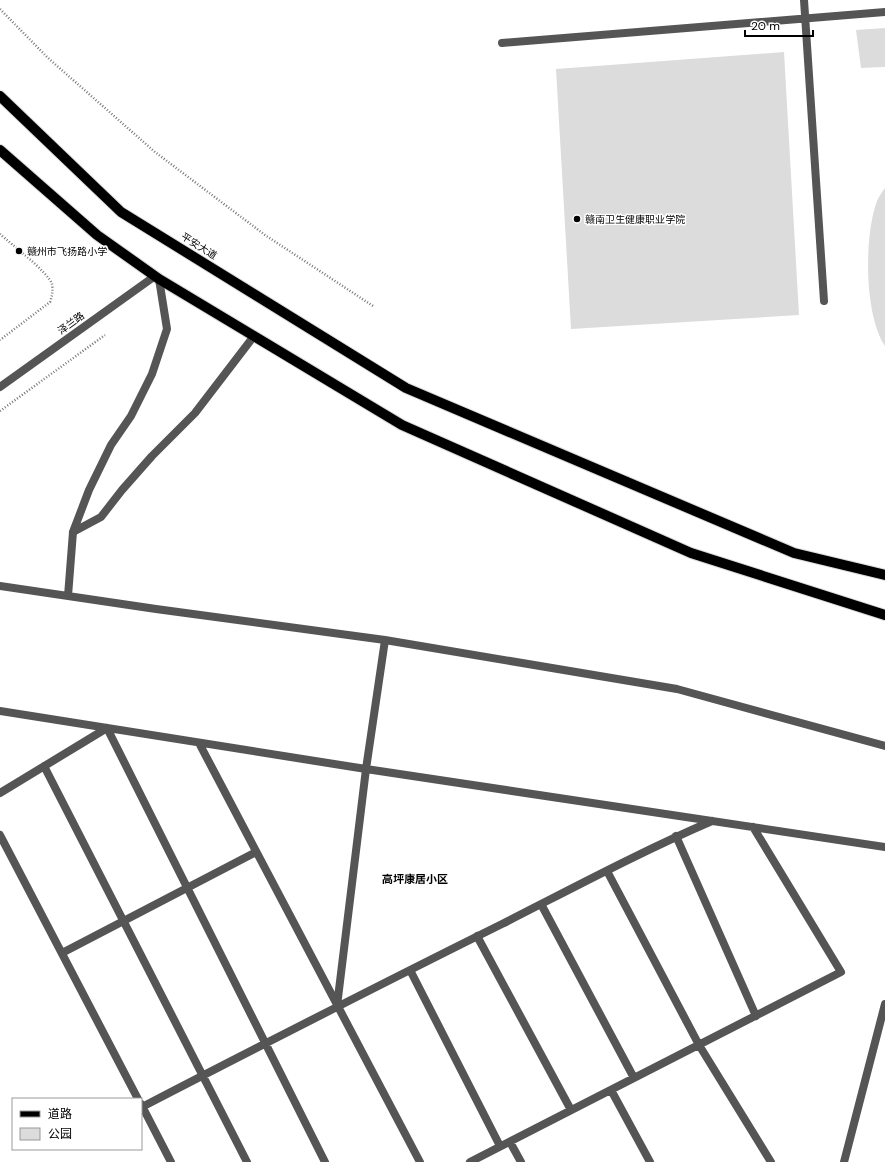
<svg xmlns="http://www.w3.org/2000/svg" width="885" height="1162" font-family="'DM Sans','Noto Sans SC',sans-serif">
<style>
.green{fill:#dcdcdc}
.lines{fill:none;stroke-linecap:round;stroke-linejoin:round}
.primary-casing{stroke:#dbdbdb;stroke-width:12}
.path{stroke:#777;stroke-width:2.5;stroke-dasharray:1 2;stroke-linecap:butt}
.minor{stroke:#555;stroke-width:8}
.tertiary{stroke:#555;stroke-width:8}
.primary{stroke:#000;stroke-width:10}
.poi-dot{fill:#000;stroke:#fff;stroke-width:1.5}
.labels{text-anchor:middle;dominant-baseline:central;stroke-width:3;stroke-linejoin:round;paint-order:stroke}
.poi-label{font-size:10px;fill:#000;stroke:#fff;text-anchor:start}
.street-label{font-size:10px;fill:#000;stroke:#fff}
.neighbourhood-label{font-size:11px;font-weight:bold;fill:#000;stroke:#fff}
</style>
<rect width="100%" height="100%" fill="#fff"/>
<!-- green -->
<path class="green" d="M885,28v39l-24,1 -5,-38z
M784,52l15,263 -228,14 -15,-260z
M885,188v158c-21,-32 -21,-110 -8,-145 2,-5 5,-9 8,-13z"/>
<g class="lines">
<!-- primary casing -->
<g class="primary-casing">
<path id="primary" d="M0,96l121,116 285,176 388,165 91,22
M0,150l97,85 62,44 243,146 289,128 194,62"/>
</g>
<!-- path -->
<path class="path" d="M0,9l48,49 107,94 110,83 108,71
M0,234c11,10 48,38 52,50 1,7 0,12 -2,18l-50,38
M0,411l105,-76"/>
<!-- minor -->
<path class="minor" d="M804,0l20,301
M502,43l383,-31
M73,532l28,-15 21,-27 30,-34 43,-43 59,-77
M0,586l156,23 229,31 292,49 208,57
M68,596l5,-64 16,-42 22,-45 20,-29 21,-42 15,-45 -8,-50
M0,711l366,58 519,78
M199,743l221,419
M44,766l203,396
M0,793l107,-65 218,434
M0,835l138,264
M676,836l80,180
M607,871l92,174 72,117
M541,904l93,174
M477,936l94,174
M62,953l194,-101
M410,970l90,176
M337,1006l29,-237 19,-129
M611,1090l39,72
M141,1104l30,58
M142,1107c120,-62 239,-123 360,-183 69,-35 138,-72 210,-103
M510,1142l11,20
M470,1162l371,-190 -88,-145
M844,1162l41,-158"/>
<!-- tertiary -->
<path class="tertiary" d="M0,387l155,-111"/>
<!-- primary -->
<use href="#primary" class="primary"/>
</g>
<!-- markers -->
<g class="poi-dot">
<circle cx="577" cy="219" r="4"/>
<circle cx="19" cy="251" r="4"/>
</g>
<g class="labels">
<!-- poi labels -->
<g class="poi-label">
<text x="585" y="219">赣南卫生健康职业学院</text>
<text x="27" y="251">赣州市飞扬路小学</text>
</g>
<!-- street labels -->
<g class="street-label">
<text transform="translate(199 246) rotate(32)">平安大道</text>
<text transform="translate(71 323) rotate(-36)">泽兰路</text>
</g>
<!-- neighbourhood labels -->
<g class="neighbourhood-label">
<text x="415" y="879">高坪康居小区</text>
</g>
</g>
<!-- legend -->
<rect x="12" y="1098" width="130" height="52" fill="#ffffff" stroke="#999999"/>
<rect x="20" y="1111" width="20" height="6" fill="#000000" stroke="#999999"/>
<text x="48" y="1118" font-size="12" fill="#000000">道路</text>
<rect x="20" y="1128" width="20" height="12" fill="#dcdcdc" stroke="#999999"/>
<text x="48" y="1138" font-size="12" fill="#000000">公园</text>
<!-- scale -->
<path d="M745 30v6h68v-6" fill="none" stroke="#000000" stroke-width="2"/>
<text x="751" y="30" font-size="12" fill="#000000" stroke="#ffffff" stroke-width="3" paint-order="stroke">20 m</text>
</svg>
